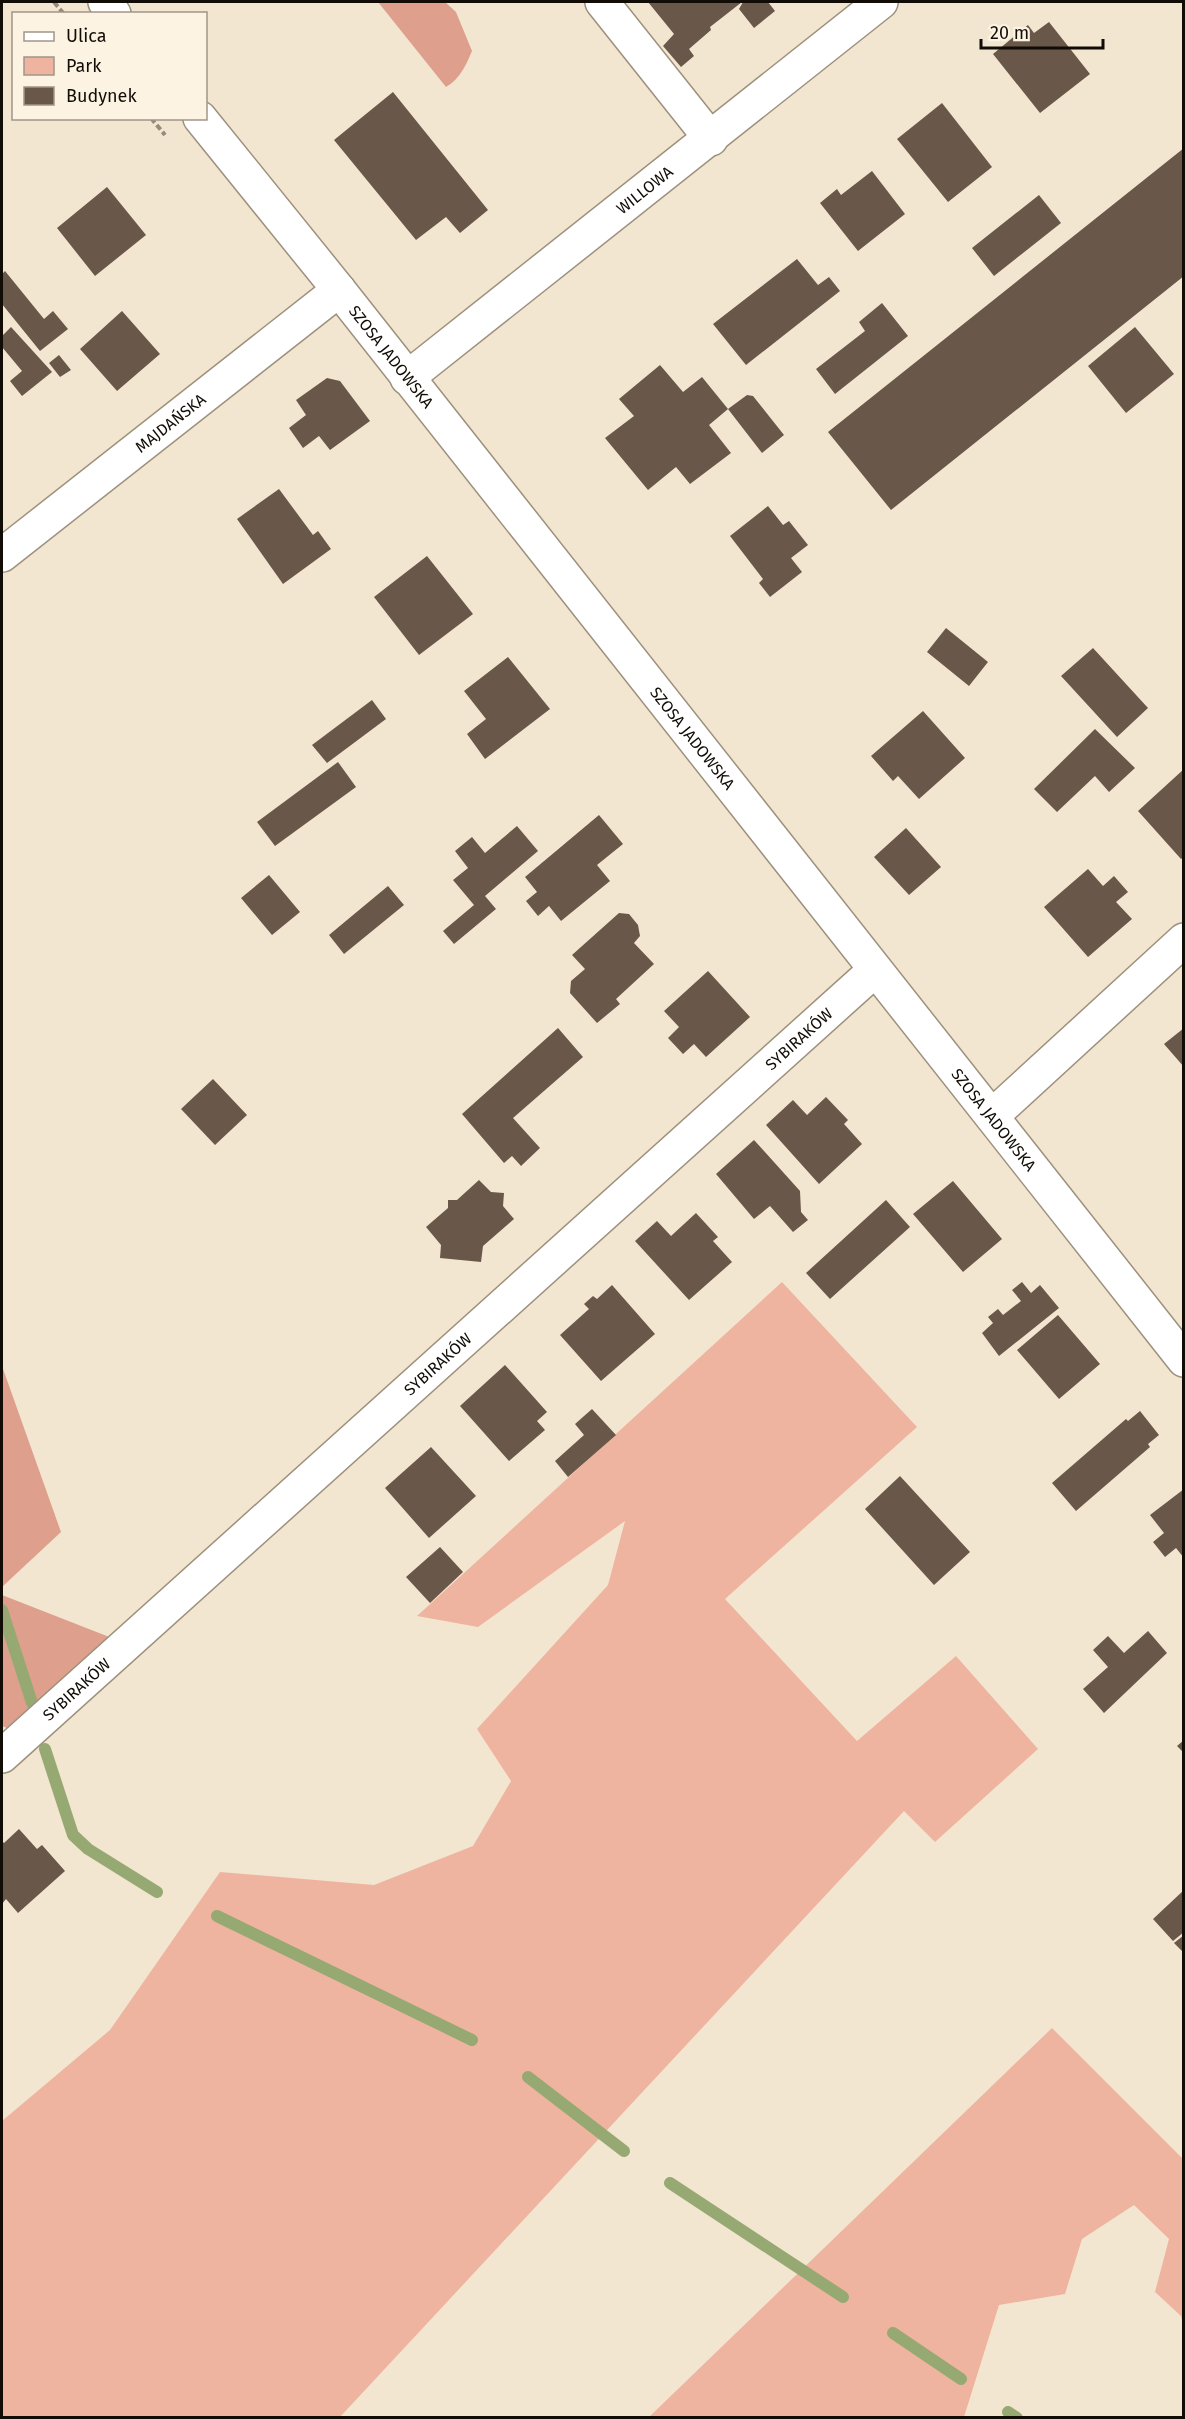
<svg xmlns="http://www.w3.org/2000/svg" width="1185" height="2419" font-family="'Fira Sans',sans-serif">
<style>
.green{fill:#efb4a0}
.forest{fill:#dea08c}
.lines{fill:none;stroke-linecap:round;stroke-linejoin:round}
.stream{stroke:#97a972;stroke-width:12}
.building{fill:#695749}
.street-casing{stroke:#9d917e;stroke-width:36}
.secondary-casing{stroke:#9d917e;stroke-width:36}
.path{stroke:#948b7b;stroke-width:4;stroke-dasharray:6 3;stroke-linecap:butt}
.street{stroke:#fff;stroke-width:33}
.secondary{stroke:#fff;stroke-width:33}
.labels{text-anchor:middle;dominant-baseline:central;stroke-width:6;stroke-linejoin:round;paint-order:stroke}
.street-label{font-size:16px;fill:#110d06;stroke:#fdf3e2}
</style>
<rect width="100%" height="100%" fill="#f2e6d0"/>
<!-- green -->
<path class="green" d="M782,1282l135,145 -192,172 132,142 99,-85 82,93 -103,93 -31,-31 -564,606 -338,1v-297l108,-91 110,-158 154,13 99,-39 38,-65 -34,-52 131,-144 17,-64 -147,106 -61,-11z
M1052,2028l131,131v165l-2,-8 -26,-24 14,-53 -35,-34 -52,34 -17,55 -66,11 -35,112h-315z"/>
<!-- forest -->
<path class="forest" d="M378,2h67l11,10 16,39c-6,14 -12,28 -26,36z
M2,1366l59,166 -59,55z
M2,1595l115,45 -101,92 -14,-6z"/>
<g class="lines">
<!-- stream -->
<path class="stream" d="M2,1610l30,93
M45,1749l28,86 15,14 69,43
M217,1916l255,124
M528,2077l96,74
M670,2183l173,114
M893,2333l68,46
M1008,2412l9,6"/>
</g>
<!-- building -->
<path class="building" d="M648,2h94l-32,25 1,3 -22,19 5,7 -13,11 -18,-21 11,-12z
M743,2h25l7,9 -21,17 -15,-19z
M1049,22l41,52 -50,39 -47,-59 35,-29 6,8z
M393,92l95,118 -28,23 -14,-16 -30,23 -82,-100z
M942,103l50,64 -44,35 -51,-63z
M1184,148v128l-293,234 -63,-78z
M872,171l33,43 -47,37 -38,-48 17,-14 4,6z
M107,187l39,48 -51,41 -38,-48z
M1039,195l22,28 -67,53 -22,-28z
M797,259l21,26 11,-8 11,14 -94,74 -33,-41z
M5,271l39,48 9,-8 15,18 -28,22 -38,-47v-30z
M882,303l26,33 -73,58 -19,-25 49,-38 -6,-9z
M122,311l38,43 -43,37 -37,-42z
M11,327l41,45 -30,24 -12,-15 12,-10 -20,-24v-11z
M1135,327l39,47 -48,39 -38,-47z
M59,355l12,15 -11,7 -11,-14z
M660,365l23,27 19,-15 26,32 -19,16 22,28 -41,31 -14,-17 -28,23 -43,-52 29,-22 -15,-17z
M327,378l13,3 30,40 -40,29 -11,-14 -16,12 -14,-20 17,-13 -10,-15z
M747,395l6,1 31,39 -22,18 -34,-44z
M279,489l34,46 5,-4 13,18 -48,35 -46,-65z
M768,506l15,19 6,-4 19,24 -17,13 11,14 -32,25 -11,-14 4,-4 -33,-43z
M427,556l46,58 -54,41 -45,-58z
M946,628l42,34 -19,24 -42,-34z
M1093,648l55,60 -31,29 -56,-61z
M508,657l42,52 -65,50 -18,-25 19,-15 -22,-28z
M372,700l14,19 -59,44 -15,-18z
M923,711l42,47 -46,41 -21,-23 -5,5 -22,-25z
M1095,729l40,39 -26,24 -14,-16 -38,36 -23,-23z
M338,762l18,25 -81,59 -18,-24z
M1184,769v88l-3,2 -43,-48z
M599,815l24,29 -26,21 13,16 -49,40 -12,-15 -11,10 -12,-15 11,-9 -12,-15z
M517,826l21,25 -53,45 11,13 -42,35 -11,-13 31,-26 -21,-25 15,-12 -13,-17 17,-14 13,16z
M906,828l35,39 -32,28 -35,-38z
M1088,869l15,17 11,-10 14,16 -12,10 16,17 -44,38 -44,-50z
M269,875l31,37 -28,23 -31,-37z
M388,886l16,19 -60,49 -15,-19z
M619,913l10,1 9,11 2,11 -6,7 20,21 -38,35 4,5 -23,19 -27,-30 1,-12 14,-12 -13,-14z
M708,971l42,46 -44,40 -12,-13 -11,10 -15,-16 11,-11 -15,-16z
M558,1028l25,29 -70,61 27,30 -19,18 -9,-10 -8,7 -42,-49z
M1184,1028v39l-20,-23z
M213,1079l34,36 -32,30 -34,-36z
M826,1097l22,23 -4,4 18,20 -43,40 -53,-59 27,-25 14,15z
M754,1140l46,51 1,21 7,8 -15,12 -23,-26 -16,13 -38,-45z
M479,1180l12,12 13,1 -1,13 11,13 -31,27 -2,16 -41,-4 1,-13 -15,-18 22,-19v-8h9z
M953,1181l49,58 -39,33 -50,-58z
M886,1200l24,27 -80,72 -24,-26z
M696,1213l22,24 -5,4 19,21 -43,38 -54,-59 22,-20 14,15z
M1022,1282l9,11 9,-8 19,23 -60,48 -17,-23 11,-10 -5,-6 10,-8 5,6 18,-14 -9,-11z
M612,1285l43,49 -54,47 -41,-46 29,-26 -5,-5 9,-8 4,3z
M1058,1315l42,49 -41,35 -42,-49z
M505,1365l42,47 -10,9 8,9 -36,31 -49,-55z
M592,1409l24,26 -48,42 -13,-16 29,-26 -9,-11z
M1140,1411l19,24 -11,9 2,3 -74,64 -24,-28 74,-64 2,2z
M431,1447l45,49 -47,42 -44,-50z
M900,1476l70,76 -36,33 -69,-76z
M1184,1489v69l-8,-10 -11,9 -12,-15 11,-9 -14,-18z
M440,1547l23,25 -33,31 -24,-26z
M1148,1631l19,22 -63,60 -21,-24 25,-22 -15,-17 15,-14 16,17z
M1184,1740v13l-7,-7z
M19,1829l18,20 5,-4 23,26 -47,42 -12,-14 -4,5v-63l2,2z
M1184,1890v42l-11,9 -20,-22z
M1184,1935v18l-10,-10z"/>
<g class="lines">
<!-- street casing -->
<g class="street-casing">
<g id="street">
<path d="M602,2l109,137"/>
<path id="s1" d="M2,555l337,-265"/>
<path d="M992,1116l192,-176"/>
<path id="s2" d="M2,1756l873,-786"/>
</g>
</g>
<!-- secondary casing -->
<g class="secondary-casing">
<g id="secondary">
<path d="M105,2l9,12"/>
<path id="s3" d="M200,118l139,172 845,1070"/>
<path id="s4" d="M407,378l474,-376"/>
</g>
</g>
<!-- path -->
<path class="path" d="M54,2l10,12
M151,118l14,17"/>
<!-- street -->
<use href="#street" class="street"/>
<!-- secondary -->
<use href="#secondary" class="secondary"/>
</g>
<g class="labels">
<!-- street labels -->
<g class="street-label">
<text stroke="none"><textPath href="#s4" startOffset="303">WILLOWA</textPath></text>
<text stroke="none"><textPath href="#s3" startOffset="306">SZOSA JADOWSKA</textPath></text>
<text stroke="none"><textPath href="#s1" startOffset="214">MAJDAŃSKA</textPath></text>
<text stroke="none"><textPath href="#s3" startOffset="792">SZOSA JADOWSKA</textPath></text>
<text stroke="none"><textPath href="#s2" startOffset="1072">SYBIRAKÓW</textPath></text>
<text stroke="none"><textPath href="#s3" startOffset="1278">SZOSA JADOWSKA</textPath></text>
<text stroke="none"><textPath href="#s2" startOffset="586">SYBIRAKÓW</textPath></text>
<text stroke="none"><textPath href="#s2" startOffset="100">SYBIRAKÓW</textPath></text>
</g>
</g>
<!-- border -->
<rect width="1185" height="2419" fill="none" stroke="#110d06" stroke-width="6"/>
<!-- legend -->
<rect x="12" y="12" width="195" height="108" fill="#fdf3e2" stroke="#9f978a" stroke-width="1.5"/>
<rect x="24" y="32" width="30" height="9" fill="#ffffff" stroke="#9f978a" stroke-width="1.5"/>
<text x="66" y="42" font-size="18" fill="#110d06">Ulica</text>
<rect x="24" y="57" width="30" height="18" fill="#efb4a0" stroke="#9f978a" stroke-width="1.5"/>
<text x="66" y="72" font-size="18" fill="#110d06">Park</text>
<rect x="24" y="87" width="30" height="18" fill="#695749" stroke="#9f978a" stroke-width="1.5"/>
<text x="66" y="102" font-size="18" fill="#110d06">Budynek</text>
<!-- scale -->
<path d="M981 39v9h122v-9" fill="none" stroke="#110d06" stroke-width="3"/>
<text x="990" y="39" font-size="18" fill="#110d06" stroke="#fdf3e2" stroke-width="4.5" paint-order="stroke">20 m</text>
</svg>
